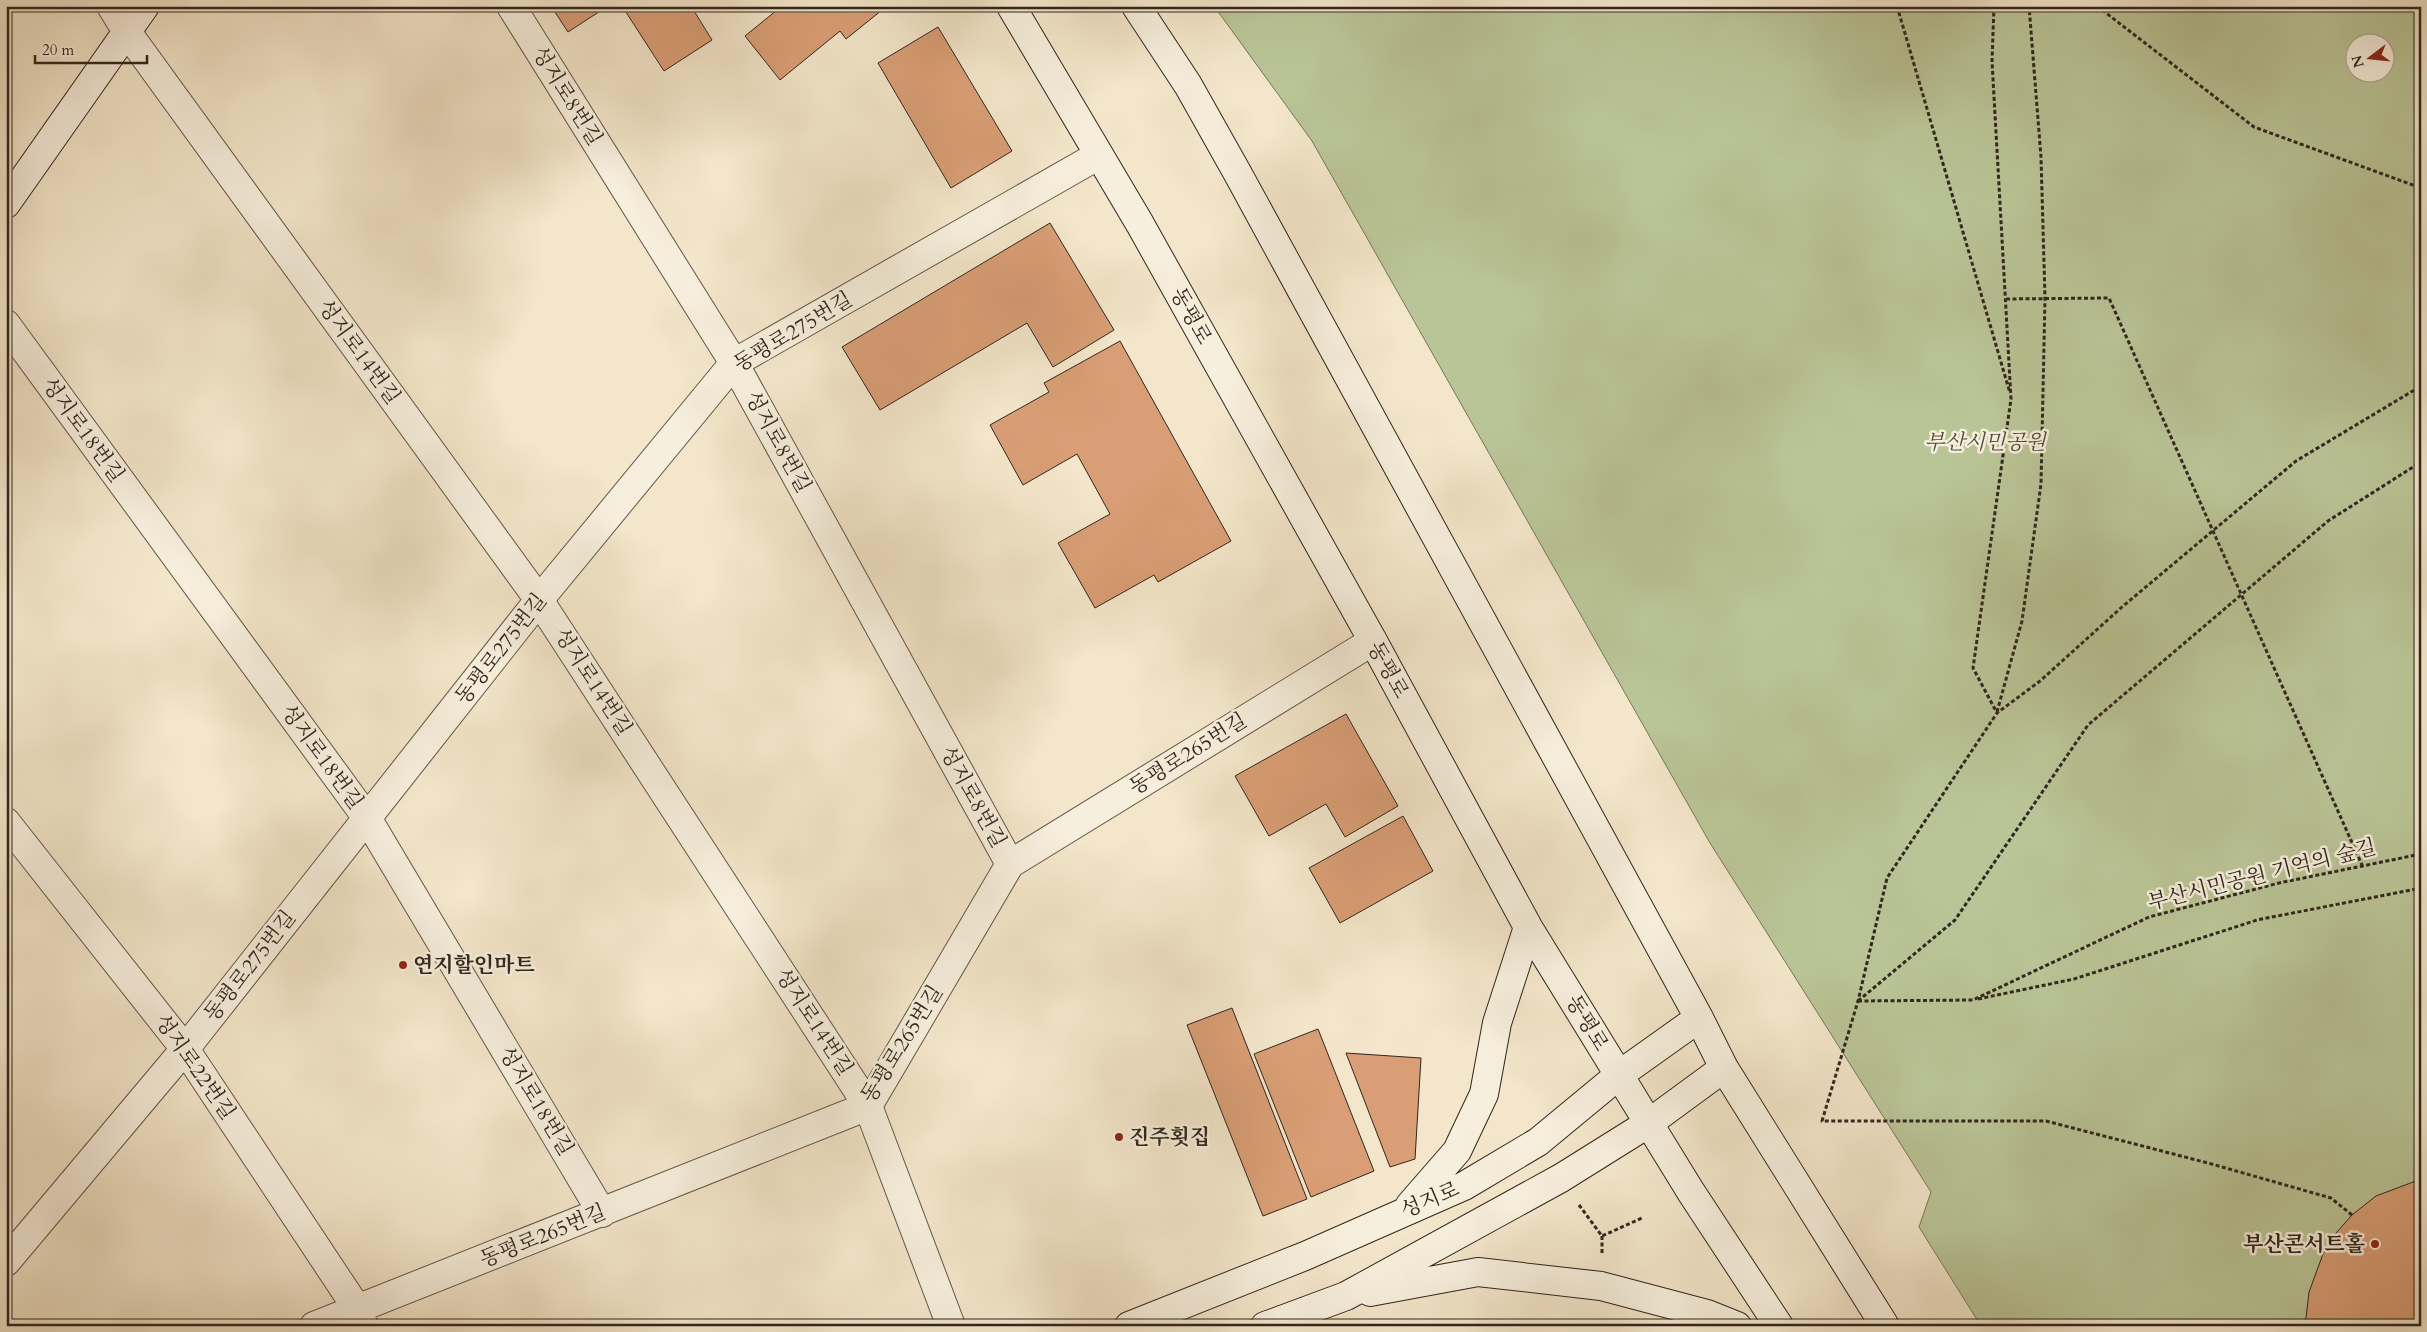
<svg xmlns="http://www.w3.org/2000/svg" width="2427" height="1332" font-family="Cardo,'Noto Serif KR',serif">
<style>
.green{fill:#bac597;stroke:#76765b;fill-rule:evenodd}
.building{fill:#d99e75;stroke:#31261f}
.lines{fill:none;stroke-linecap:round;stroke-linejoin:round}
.minor-casing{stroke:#62564a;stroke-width:30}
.secondary-casing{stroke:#31261f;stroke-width:30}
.path{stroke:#31261f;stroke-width:3;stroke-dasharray:4 2.5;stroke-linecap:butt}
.minor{stroke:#f7efdd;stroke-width:28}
.secondary{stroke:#f7efdd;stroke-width:28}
.poi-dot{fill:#8f2418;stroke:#f7efdd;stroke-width:2}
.labels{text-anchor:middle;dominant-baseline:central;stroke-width:5;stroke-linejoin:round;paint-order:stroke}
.street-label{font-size:21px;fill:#31261f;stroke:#f7efdd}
.park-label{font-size:21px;font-style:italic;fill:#534e3d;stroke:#f7efdd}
.poi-label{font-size:21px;font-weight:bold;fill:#31261f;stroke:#f7efdd;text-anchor:start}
</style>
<rect width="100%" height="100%" fill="#f3e6ca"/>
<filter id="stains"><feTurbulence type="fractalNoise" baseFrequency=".004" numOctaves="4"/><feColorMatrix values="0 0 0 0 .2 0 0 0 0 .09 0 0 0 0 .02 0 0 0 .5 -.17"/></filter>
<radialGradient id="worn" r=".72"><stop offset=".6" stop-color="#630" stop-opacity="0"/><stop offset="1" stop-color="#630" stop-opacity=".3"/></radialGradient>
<!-- green -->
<path class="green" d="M1214,6h1207v1320h-440l-62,-99 12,-35 -221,-349 -398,-702zM2354,42h30v30h-30z"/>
<!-- building -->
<path class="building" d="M551,6h57l-40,26z
M622,6h69l21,34 -48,31z
M782,6h105l-41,33 -6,-8 -60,49 -35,-44z
M938,27l74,124 -61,37 -73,-125z
M1050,223l64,107 -61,37 -26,-44 -147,87 -38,-63z
M1120,341l111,200 -73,41 -4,-7 -59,33 -37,-65 52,-29 -33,-60 -54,31 -33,-60 59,-33 -5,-9z
M1346,714l52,92 -53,31 -19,-33 -57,32 -34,-60z
M1403,816l30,55 -93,52 -31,-55z
M1232,1008l75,191 -44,17 -76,-191z
M1318,1029l56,142 -63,26 -57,-143z
M1346,1053l75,5 -6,101 -25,8z
M2421,1179v147h-116l4,-34 14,-38 13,-21 16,-18 24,-19z"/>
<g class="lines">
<!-- minor casing -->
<g class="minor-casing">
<path id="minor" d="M111,6l16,26 412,568 329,506 83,220
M511,6l223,357 276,501
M6,324l361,494 235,395
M6,822l179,227 173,261 6,16
M6,1262l179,-213 354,-449 195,-237 365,-208
M314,1326l554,-220 142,-242 363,-223"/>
</g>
<!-- secondary casing -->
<g class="secondary-casing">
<path id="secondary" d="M1011,6l129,218 233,417 155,286 163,265 88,134
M1136,6l52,79 50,89 461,844 25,50 161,258
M6,204l139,-198
M1410,1205l47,-54 27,-57 13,-71 31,-96
M1370,1292l108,-20 123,14 106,28 30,12
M1129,1326l176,-70 159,-70 74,-44 81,-67 80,-57
M1265,1326l81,-30 215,-118 88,-55 75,-55"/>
</g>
<!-- path -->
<path class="path" d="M1897,6l113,387
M1994,6l-2,55 19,338 -38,269 24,45
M2097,6l157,121 167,61
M2006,299l103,-1 253,567
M1997,712l25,-91 19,-137 4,-186 -4,-141 -12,-151
M1978,999l96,-20 183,-59 164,-32
M1858,1001l97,-81 133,-195 240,-204 93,-59
M1858,1001l115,-1 176,-83 130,-34 142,-29
M1579,1205l23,31 40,-18
M2352,1215l-21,-17 -123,-35 -162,-42h-224l36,-120 29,-123 110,-165 43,-32 82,-74 174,-146 125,-75
M1602,1253v-17"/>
<!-- minor -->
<use href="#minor" class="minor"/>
<!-- secondary -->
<use href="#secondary" class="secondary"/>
</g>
<!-- markers -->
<g class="poi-dot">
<circle cx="403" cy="965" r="5"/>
<circle cx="1119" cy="1137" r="5"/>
<circle cx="2375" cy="1244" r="5"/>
</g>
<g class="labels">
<!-- street labels -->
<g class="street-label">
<text transform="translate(567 96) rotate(58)">성지로8번길</text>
<text transform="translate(1191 316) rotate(61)">동평로</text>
<text transform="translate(793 332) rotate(-31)">동평로275번길</text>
<text transform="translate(359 352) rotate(54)">성지로14번길</text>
<text transform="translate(83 430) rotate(54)">성지로18번길</text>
<text transform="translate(778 442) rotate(61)">성지로8번길</text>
<text transform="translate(501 649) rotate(-52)">동평로275번길</text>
<text transform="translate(1388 670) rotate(61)">동평로</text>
<text transform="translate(593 682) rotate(57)">성지로14번길</text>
<text transform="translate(1188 754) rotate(-32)">동평로265번길</text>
<text transform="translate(322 757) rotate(54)">성지로18번길</text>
<text transform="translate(973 797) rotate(61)">성지로8번길</text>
<text transform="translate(2262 875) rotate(-14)">부산시민공원 기억의 숲길</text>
<text transform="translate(250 966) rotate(-52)">동평로275번길</text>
<text transform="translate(814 1022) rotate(57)">성지로14번길</text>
<text transform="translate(1587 1023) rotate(59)">동평로</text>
<text transform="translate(902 1044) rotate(-58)">동평로265번길</text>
<text transform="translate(195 1067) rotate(55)">성지로22번길</text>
<text transform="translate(536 1101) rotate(59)">성지로18번길</text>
<text transform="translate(1430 1200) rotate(-23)">성지로</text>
<text transform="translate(543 1236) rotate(-22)">동평로265번길</text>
</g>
<!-- park labels -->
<g class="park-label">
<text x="1985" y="442">부산시민공원</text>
</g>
<!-- poi labels -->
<g class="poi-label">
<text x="413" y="965">연지할인마트</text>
<text x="1129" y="1137">진주횟집</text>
<text x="2365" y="1244" text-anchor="end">부산콘서트홀</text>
</g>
</g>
<!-- margin -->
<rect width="2427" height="1332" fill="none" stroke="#f3e6ca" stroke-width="25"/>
<rect x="8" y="8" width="2412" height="1317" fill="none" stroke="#31261f" stroke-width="2.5"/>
<rect x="12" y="12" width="2402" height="1307" fill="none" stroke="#31261f"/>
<!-- north arrow -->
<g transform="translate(2370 58) rotate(254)"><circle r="24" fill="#f7efdd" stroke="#a89f91"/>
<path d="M0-4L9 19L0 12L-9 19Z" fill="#8f2418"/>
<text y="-8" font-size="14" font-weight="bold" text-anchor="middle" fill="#31261f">N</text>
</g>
<!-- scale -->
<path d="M35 55v8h112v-8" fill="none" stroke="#31261f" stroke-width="2.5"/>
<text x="42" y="55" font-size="15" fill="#31261f" stroke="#f7efdd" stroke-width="4" paint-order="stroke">20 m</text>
<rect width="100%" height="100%" filter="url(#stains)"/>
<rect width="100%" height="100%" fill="url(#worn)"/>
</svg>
